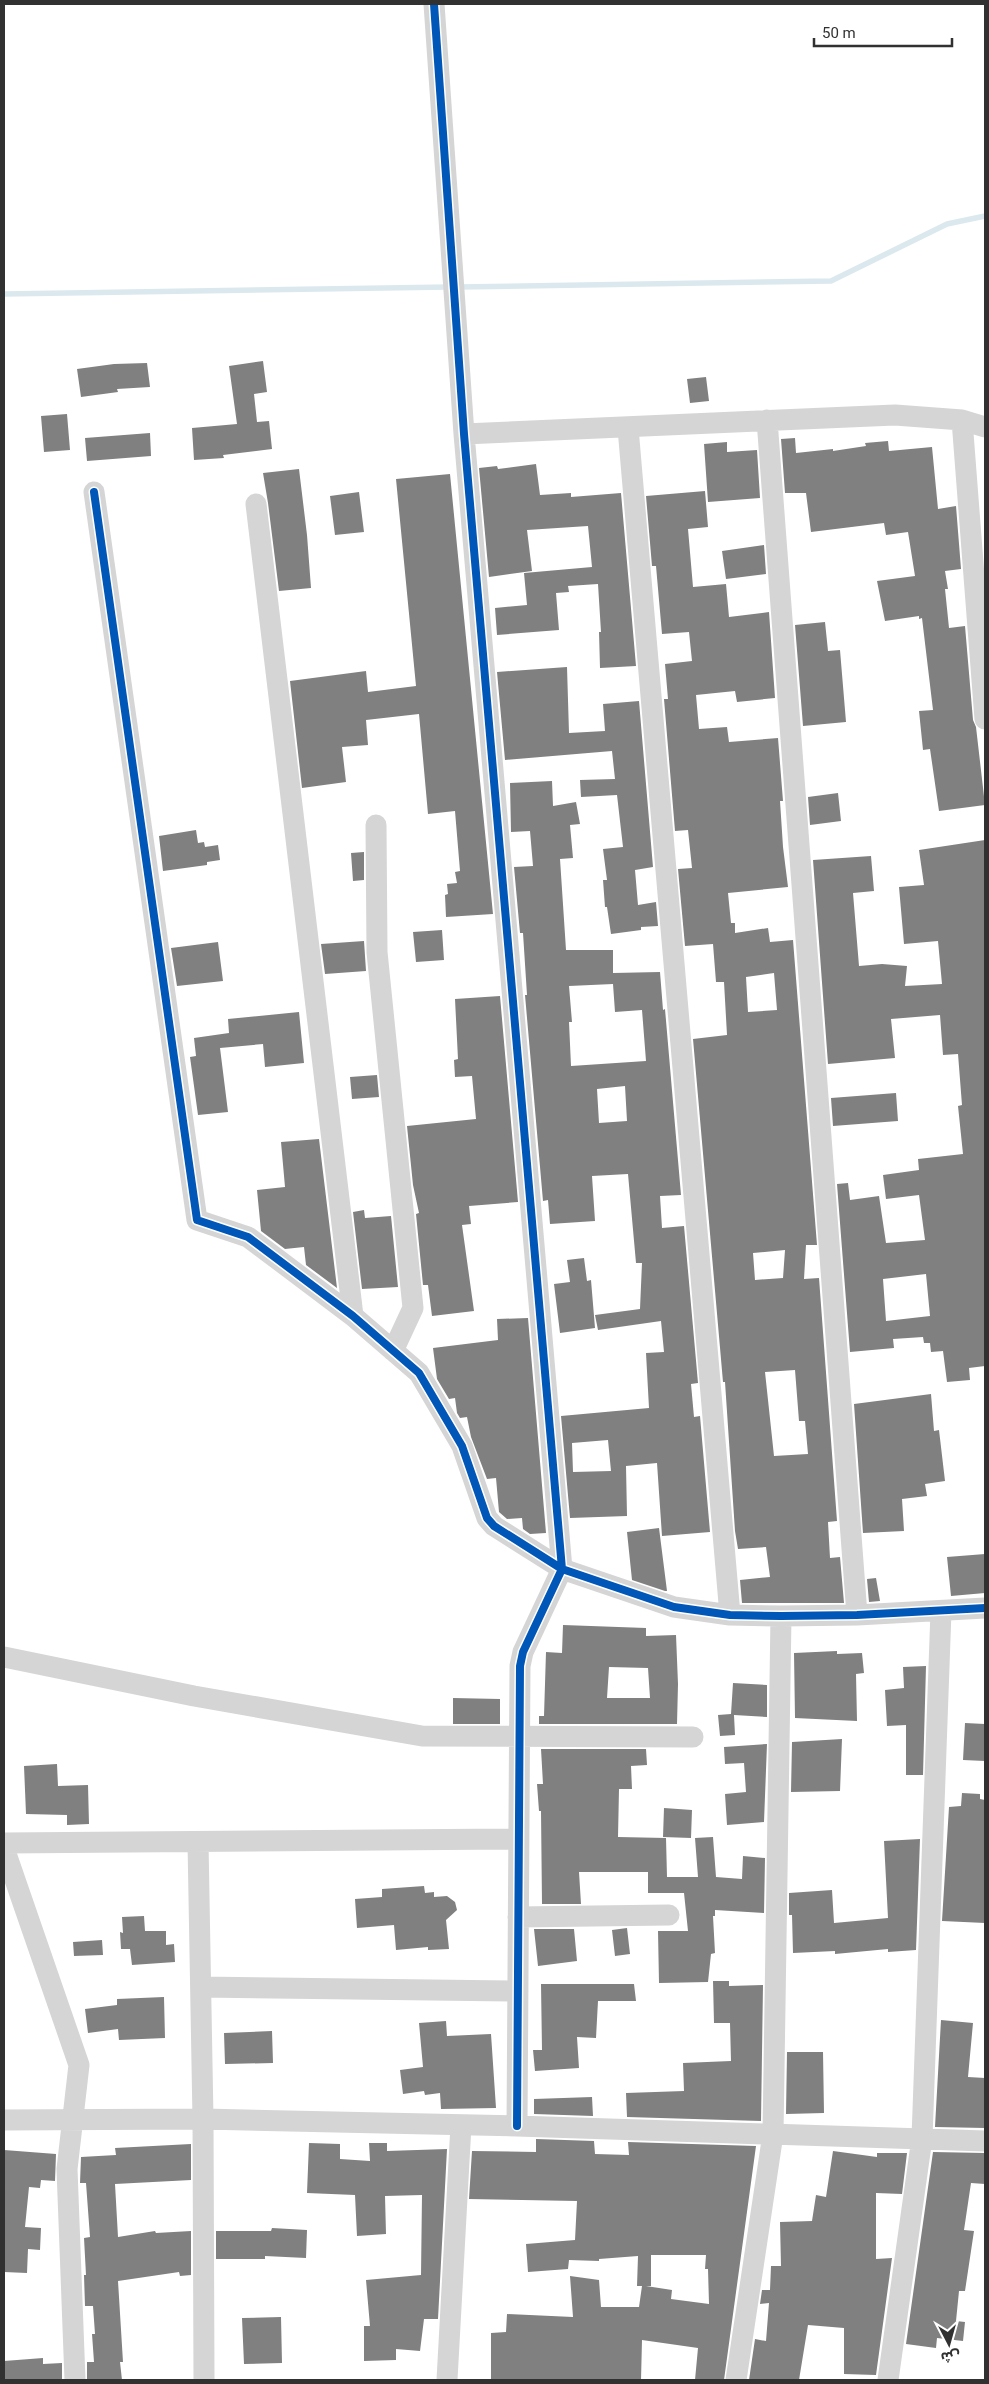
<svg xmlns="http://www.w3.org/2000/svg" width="989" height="2384" font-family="Roboto,'Noto Sans Arabic',sans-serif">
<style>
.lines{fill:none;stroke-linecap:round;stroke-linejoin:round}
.stream{stroke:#dbe9ef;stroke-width:5.5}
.building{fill:#808080;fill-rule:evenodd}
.minor{stroke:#d5d5d5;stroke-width:21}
.cycleway-casing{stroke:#fff;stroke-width:11}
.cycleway{stroke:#0057b8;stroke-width:8}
</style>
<rect width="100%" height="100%" fill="#fff"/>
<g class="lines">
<!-- stream -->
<path class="stream" d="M458,287l373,-6 116,-57 38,-8
M4,294l445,-7"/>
</g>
<!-- building -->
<path class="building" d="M263,361l4,31 -13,2 3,28 12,-1 3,28 -49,6 1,3 -30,2 -2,-32 45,-4 -8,-58z
M147,363l3,24 -33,2 1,3 -37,5 -4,-28 37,-5z
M706,377l3,24 -19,2 -3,-24z
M67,414l3,36 -26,2 -3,-36z
M150,433l1,23 -64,5 -2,-23z
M795,438l1,15 37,-4v2l33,-5 -1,-3 23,-2 1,10 43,-4 6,62 18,-3 5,63 -16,2 3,18h-3l4,39 16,-2 8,94 3,7 9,78 -46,6 -9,-62 -7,1 -4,-39 14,-1 -11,-92 -3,1v-3l-34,5 -8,-40 38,-5 -7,-44 -22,3 -2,-12 -73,9 -5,-39h-21l-4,-54z
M727,442v10l30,-2 3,48 -52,4 -4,-58z
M536,464l4,31 31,-2v4l50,-4 15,173 -36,2 -1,-36h2l-3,-48 -30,2 1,6 -13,1 3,37 -62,5 -2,-27 32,-3 -3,-32 68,-6 -4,-41 -61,4 5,41 -43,6 -10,-109 18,-2 1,3z
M299,469l8,66 4,53 -32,3 -11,-88 -5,-30z
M450,474l43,440 -47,3 -1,-22 3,-1 -1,-10 10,-1 -2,-11 5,-1 -5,-60 -27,3 -9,-100 -53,6 2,25 -26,2 4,35 -44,6 -12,-107 76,-10 2,21 48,-6 -20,-207z
M705,491l3,36 -20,2 5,58 33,-3 3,33 40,-5 6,86 -38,4 -2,-11 -39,4 3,34 28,-2 2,15 49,-4 5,63h-3l3,46 5,40 -60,6 3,30h4v10l33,-5 2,14 23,-2 24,305h-11l-2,34 15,-1 18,243 -9,1 2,36 10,-1 4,46h-102l-2,-23 30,-3 -4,-30 -28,2 -3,-18 -10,-149h-2l-30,-343 34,-4 -3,-53h-8l-3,-38 -28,2 -7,-77 14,-1 -4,-38 -13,1 -11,-132h4l-3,-35 27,-3 -3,-29 -27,2 -6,-68h-4l-6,-70zM774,973l3,37 -29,2 -2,-35zM785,1250l-2,28 -28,2 -2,-27zM795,1370l4,51h6l3,33 -34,2 -9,-84z
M359,492l5,40 -29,3 -5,-39z
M764,545l2,29 -40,5 -4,-28z
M825,622l3,29 12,-1 6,72 -43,4 -8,-101z
M567,667l2,66 36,-2 -2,-27 36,-3 14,166 -18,3 3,35 18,-3 2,24 -17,1v3l-30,4 -4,-27h-2l-2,-27h4l-4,-31 20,-2 -6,-52 -36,2 -1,-17 35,-1 -3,-28 -107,9 -8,-88z
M552,781l1,25 23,-4 4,22 -10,1 3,33 -13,1 6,91h47v23l47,-1 3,38 2,-1 16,186 -21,1 2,32 22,-2 14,157 -7,1 3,33 6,-1 10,116 -48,4 -5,-73 -31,3 1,50 -57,2 -9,-102 88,-8 -3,-55 18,-1 -3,-31 -63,9 -3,-15 45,-6 2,-46h-6l-8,-89 -36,2 3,45 -45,3 -2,-24 -5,1 -18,-206h2l-4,-62h-3l-6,-66 19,-1 -3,-35 -19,1 -1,-49zM613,984l2,28 27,-2 4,51 -75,5 -2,-44h3l-3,-36zM625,1086l2,35 -28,2 -2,-34zM608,1440l3,31 -38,1 -1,-29z
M838,793l3,28 -31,4 -2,-28z
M196,830l2,13 6,-1 1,5 13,-2 2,15 -13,2v3l-44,6 -4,-35z
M985,840v526l-16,2 1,12 -23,2 -4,-31 -12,1 -1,-9h-6l-1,-6 -30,2 1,9 -44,4 -13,-168 11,-1 2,17 29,-4 7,47 39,-3 -6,-45 -33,4 -3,-24 36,-5 -1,-11 45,-5 -5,-48 4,-1 -4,-51 -15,1 -3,-40 -49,4 4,39 -67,6 -15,-204 58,-4 3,35 -21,2 6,73 23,-2 25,2 -2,20 37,-2 -4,-43 -34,3 -5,-57 25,-2 -5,-35zM926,1274l4,42 -44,5 -3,-42z
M364,852v28l-11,1 -2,-28z
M442,930l2,30 -28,2 -3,-30z
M364,941l2,30 -41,3 -4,-30z
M218,942l5,39 -46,5 -6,-38z
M500,996l18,206 -49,4 2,18 -9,1 12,86 -42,5 -4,-31h-5l-7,-71 3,-1 -6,-28 -6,-59 69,-7 -4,-43 -17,1 -1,-17 4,-1 -3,-60z
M299,1012l5,51 -39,4 -2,-23 -43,4 8,64 -30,3 -8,-58 6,-1 -2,-18 35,-5 -1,-14z
M377,1075l2,22 -27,2 -2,-22z
M896,1093l2,28 -65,5 -2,-28z
M319,1139l18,149 -31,-23 -2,-18 -19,2 -24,-18 -4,-41 28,-3 -4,-45z
M364,1210l1,8 26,-2 7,71 -36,2 -9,-77z
M584,1258l3,23 4,-1 4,48 -35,5 -6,-49 16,-2 -3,-22z
M528,1318l18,215 -16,1 -7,-5 -1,-11 -15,1 -8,-7 -3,-34 -9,1 -16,-42 -4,-20 -7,1 -3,-5 -2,-15 -6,1 -12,-20 -4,-31 65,-8 -1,-21z
M931,1394l3,37 5,-1 6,51 -20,3 2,12 -25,3 2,32 -41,2 -9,-129z
M659,1528l8,63h-2l-33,-11 -5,-48z
M985,1554v39l-34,3 -4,-39z
M876,1578l4,23 -11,1 -2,-23z
M563,1625l83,3v8l30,-1 2,49 -1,40h-138v-8h5l2,-64 16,1zM609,1667l39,1 2,30h-43z
M837,1651v3l25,-1 2,20 -8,1 1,47 -62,-3 -1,-65z
M926,1666l-3,109h-17v-50l-19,1 -2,-36 19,-2 -1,-21z
M733,1683l34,2v32l-33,-2 1,20 -15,1 -2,-21 13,-1z
M453,1698l47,1v25h-47z
M965,1723l20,1v37l-22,-1z
M842,1739l-2,52 -49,1 1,-50z
M767,1744l-3,78 -37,3 -2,-31 21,-2 -2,-29 -19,1 -1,-17z
M541,1749h105l1,16 -16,1 1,23h-13l-1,48 48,1 1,39h31l-3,-39 18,-1 3,40 26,2 1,-23 22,2 -1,55 -49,-3v6h-2l2,37 -4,1 -3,28 -49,1 -1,-52h30l-4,-38h-36v-21h-69l2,32h-39l-1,-93h-2l-2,-27h6z
M57,1764l1,22 30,-1 1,39 -22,1v-10l-41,-1 -2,-48z
M962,1793l18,1v5l5,1v123l-43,-2 7,-114 12,-1z
M664,1808l28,2 -1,28 -28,-1z
M920,1839l-4,111 -28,2v-3l-53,5v-3l-42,2 -1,-38h-3v-22l43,-3 2,33 54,-5 -4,-77z
M424,1886l1,7 9,-1v5l13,-1 8,6 2,8 -11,10 3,29 -21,1v-3l-32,3 -2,-25 -37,3 -2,-29 27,-2v-8z
M144,1916l1,15h21v14l8,-1 1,18 -43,3 -2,-16h-9l-1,-17 3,1 -1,-16z
M627,1928l3,26 -15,2 -3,-26z
M534,1929h40l3,32 -39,5z
M102,1940l1,15 -29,1 -1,-14z
M713,1981h16v5l34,-1 -2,136 -134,-4 -1,-24 58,-2 -1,-28 48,-2 -1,-38h-16z
M541,1984h93l2,17h-38l-2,37 -19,-1 2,31 -44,3 -2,-21h9z
M164,1997l1,41 -46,2 -1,-11 -30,4 -3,-24 32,-4v-6z
M941,2020l32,3 -5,54 17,1v50l-50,-1z
M446,2021l1,15 44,-2 5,74 -55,1 -1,-16 -15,2 -1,-4 -21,3 -3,-24 23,-3 -4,-44z
M272,2031l1,32 -48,1 -1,-31z
M787,2052h36l1,61 -38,1z
M592,2097l1,19 -59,-2v-15z
M536,2139l58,2 1,13 34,1 -1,-13 128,4 -32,234h-29l3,-32 -56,-8 -1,40h-150v-47l15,-1 1,-18 66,3 -3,-41 29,4 2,27h38l3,-21h-5l1,-30 -39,3v2l-30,-1 -1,9 -40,3 -2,-28 49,-4 2,-39 -108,-2 3,-48 64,1zM651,2255h55l-1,14h3l1,35 -38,-5 1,-9 -26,-4h5z
M309,2143l31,1v15l30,2 -1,-18h18v8l60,-2 -9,170h-14l-4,32 -24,-2v11l-32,1v-35h6l-4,-46 55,-5 1,-80 -37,1 1,38 -29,2 -2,-41 -48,-2z
M191,2144v36l-76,4 3,53 37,-6 1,2 35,-2v44l-11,1 -1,-4 -61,9 5,81h-3l2,18h-35v-18h7l-2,-28h3l-2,-28h-8l-1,-31h2l-2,-37 6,-1 -4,-54h-6l1,-26 35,-2 -1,-7z
M4,2150l52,4 -1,27 -14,-1 -1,8 -11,-1 -4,40 16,1 -1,22 -12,-1 -1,24 -23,-1z
M833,2151l44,6v-4h30l-5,41 -26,-1v66l16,-1 -16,117 -32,-1v-46l-36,-3 -9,55h-50l6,-41 11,2 3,-38 -9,1 2,-14h8l1,-24h10l-1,-44 32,-1 4,-26 10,2z
M933,2152l52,1v31l-14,-1 -7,47 10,1 -9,60h-6l-3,30 9,1 -2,19 -26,-3 -1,10 -30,-4z
M272,2228l35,2 -1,28 -41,-2v3h-49v-28h55z
M281,2317l1,46 -38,1 -2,-46z
M43,2358v6l19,-1v17h-58v-19z"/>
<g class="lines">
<!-- minor -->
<path class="minor" d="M434,4l30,430 98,1135 -39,83 -3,14 -3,460
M767,420l90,1195
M962,420l23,299
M628,428l102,1187
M464,434l431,-19 67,5 23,7
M94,492l103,728 51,17 105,79 66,57 43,73 25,72 7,8 68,43 112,38 56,8 51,1 76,-1 128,-7
M256,504l97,812
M376,825l1,127 36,356 -20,43
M4,1657l190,39 228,40 271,1
M198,1842l5,277 1,261
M4,1843l514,-4
M4,1848l75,217 -12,104 8,211
M518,1917l151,-2
M201,1987l317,4
M4,2120l199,-1 314,7 468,15
M447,2380l14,-255
M736,2380l37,-246 8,-518
M888,2380l34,-242 19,-527"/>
<!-- cycleway casing -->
<g class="cycleway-casing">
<path id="cycleway" d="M434,4l30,430 98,1135 -39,83 -3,14 -3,460
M94,492l103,728 51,17 105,79 66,57 43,73 25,72 7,8 68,43 112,38 56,8 51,1 76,-1 128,-7"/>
</g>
<!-- cycleway -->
<use href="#cycleway" class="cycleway"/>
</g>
<!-- border -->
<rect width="989" height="2384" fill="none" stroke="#313131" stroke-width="10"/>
<!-- north arrow -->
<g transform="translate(949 2344) rotate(174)" stroke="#ffffff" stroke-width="4" paint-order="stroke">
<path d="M0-4L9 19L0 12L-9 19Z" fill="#313131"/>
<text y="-8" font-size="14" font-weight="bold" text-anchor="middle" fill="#313131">ش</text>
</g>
<!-- scale -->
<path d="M814 38v8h138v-8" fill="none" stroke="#313131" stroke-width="2.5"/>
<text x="822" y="38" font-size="15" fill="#313131" stroke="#ffffff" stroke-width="4" paint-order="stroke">50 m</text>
</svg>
